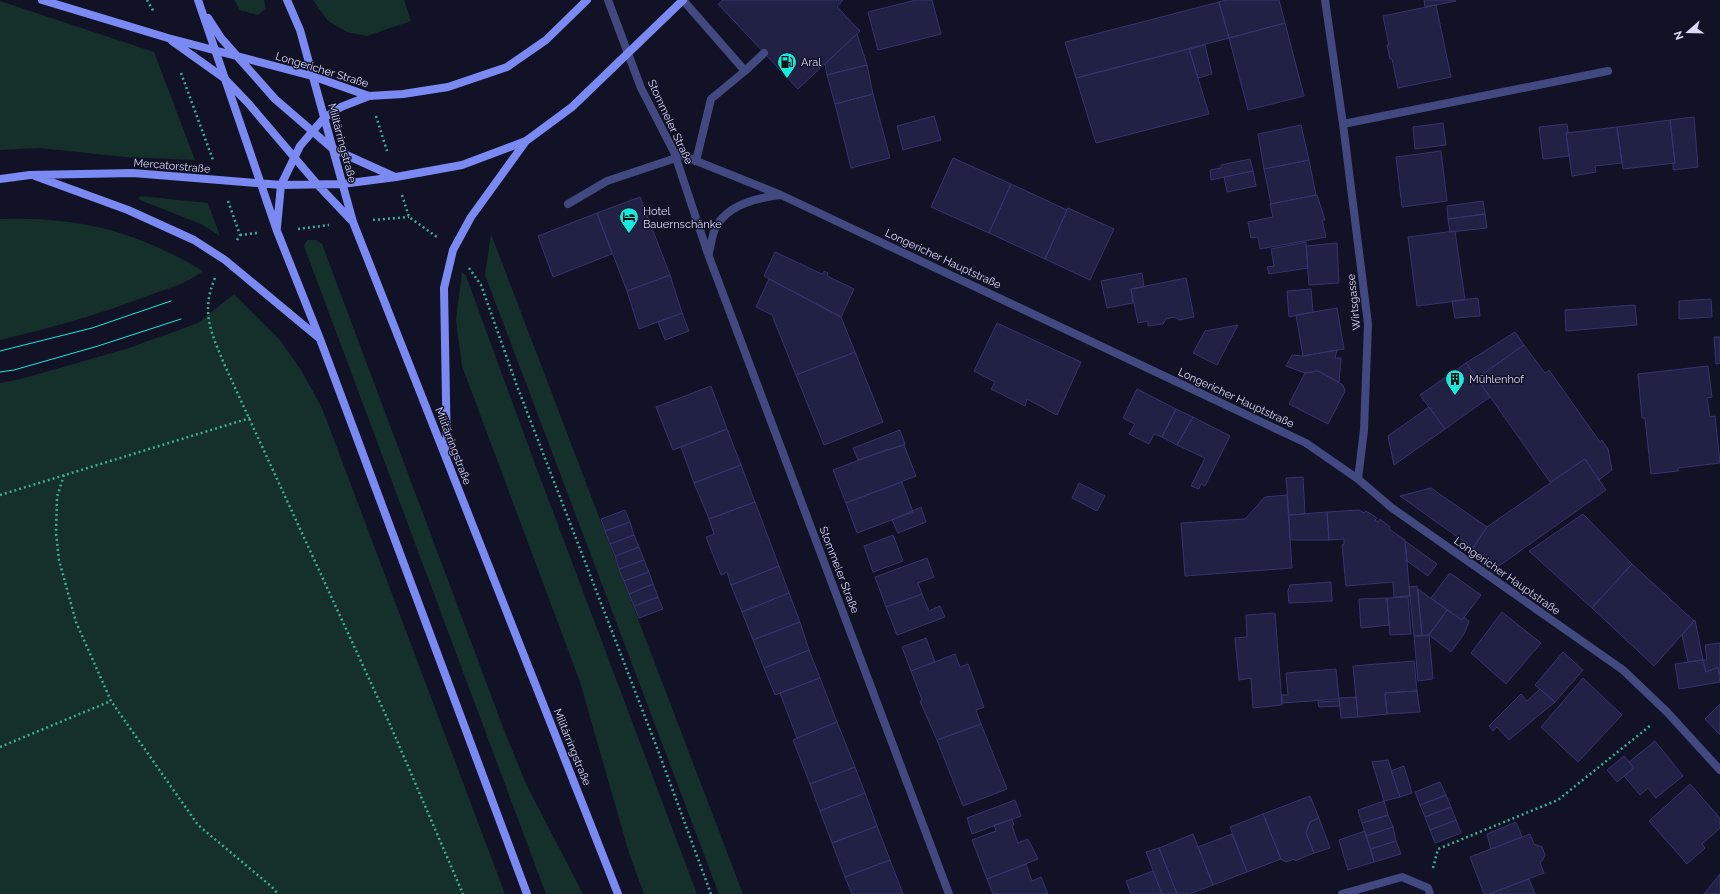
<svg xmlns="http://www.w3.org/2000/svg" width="1720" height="894" font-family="Raleway,sans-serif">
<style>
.green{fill:#152f2a}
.building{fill:#212045;stroke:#36346e}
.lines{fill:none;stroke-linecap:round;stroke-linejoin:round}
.path{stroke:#3cae95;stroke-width:2.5;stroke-dasharray:2 3;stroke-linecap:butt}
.lane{stroke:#414980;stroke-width:8}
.street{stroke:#414980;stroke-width:8}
.secondary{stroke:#7a8af2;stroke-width:8}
.tram{stroke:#18e9dd;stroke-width:1}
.labels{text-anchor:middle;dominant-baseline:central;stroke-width:3;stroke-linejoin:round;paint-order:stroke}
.poi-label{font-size:11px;fill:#dadbfb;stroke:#121226;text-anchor:start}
.street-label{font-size:11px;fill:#dadbfb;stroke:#121226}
</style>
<rect width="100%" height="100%" fill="#121226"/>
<!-- green -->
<path class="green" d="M234,0h30l2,9 -8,6 -18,-5z
M313,0h91l7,21 -44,15 -20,-4 -19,-11z
M0,1l154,51 41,108 -70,-3 -86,-9 -39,2z
M140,196l68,7 12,33 -19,-12 -61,-24 -2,-2z
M0,219c78,-3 136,12 203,52 -16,13 -37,18 -56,25 -49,19 -96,32 -147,44z
M491,234l252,660h-24l-234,-619z
M307,240h9l6,4 182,486 22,54 57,110h-37l-242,-648z
M462,272l4,4 69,188 162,430h-53l-15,-41 -49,-171 -118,-316 -6,-46z
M234,294l46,46 21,30 21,38 183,486h-505v-511l21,-4 108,-31 69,-25z"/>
<!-- building -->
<path class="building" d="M723,0h120l-6,7 23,24 -62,58 -80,-85z
M916,0h16l9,34 -63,16 -10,-38z
M1226,0h53l6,23 -56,15 -10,-36z
M1424,0h31l1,1 -31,6z
M1219,2l10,36 -153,40 -11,-36z
M1436,5l15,72 -53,11 -6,-29h-2l-3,-14h2l-6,-29z
M1285,23l19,73 -56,14 -19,-72z
M857,34l10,31 -40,10 -2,-11z
M1205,45l7,29 -14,4 -9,-29z
M1189,49l20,65 -113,29 -20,-65z
M867,65l6,29 -38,10 -8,-29z
M873,94l17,64 -39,10 -16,-64z
M934,116l7,24 -38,10 -6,-24z
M1694,117l4,50 -25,3v-7h2l-5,-43z
M1670,120l5,43 -52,6 -6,-42z
M1443,123l3,22 -31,4 -2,-22z
M1567,124l1,8 -2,1 3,23 -26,3 -4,-32z
M1301,125l8,35 -45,9 -6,-35z
M1617,127l5,36 -27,3 1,6 -24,4 -6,-43z
M1441,151l6,50 -45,6 -6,-50z
M953,158l58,26 -22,49 -58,-26z
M1250,159l3,12 -42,9 -1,-10 11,-2v-3z
M1309,160l7,35 -45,9 -7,-35z
M1253,171l3,15 -29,6 -3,-15z
M1011,184l56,26 -22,49 -56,-26z
M1317,195l8,25h-3l4,17 -66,12 -2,-12 -7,1 -3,-16 25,-5 -3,-13z
M640,197l30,78 -43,16 -30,-78z
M1483,201l2,13 -37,5 -1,-13z
M1068,208l46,21 -24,51 -45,-21z
M597,213l15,41 -59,23 -15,-41z
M1485,214l2,14 -37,4 -2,-13z
M1455,231l10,69 -48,6 -9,-69z
M1306,242l2,26 -39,6 -2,-7 7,-1 -3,-17z
M1337,243l2,40 -30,2 -3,-39z
M775,252l47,22 2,-3 4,2 -1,3 27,13 -13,28 -77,-41z
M1142,273l2,14 -13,2 2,14 -26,5 -6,-27z
M670,275l12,38 -43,16 -12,-38z
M1186,278l8,39 -15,3 -5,-3 -8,2 -3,5 -15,2v-5l-10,2 -7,-34z
M769,279l72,38 14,35 -59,23 -24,-60 -16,-8z
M1311,289l2,23 -24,5 -2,-26z
M1478,298l2,18 -25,2 -3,-17z
M1711,299l1,18 -33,2v-18z
M1635,305l2,20 -71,6 -1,-21z
M1337,308l7,41 -41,7 -7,-41z
M682,313l7,18 -24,9 -7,-18z
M997,323l84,39 -24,53 -30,-16 -2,7 -34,-17 4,-7 -21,-11z
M1238,325l-21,40 -24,-12 12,-22z
M1515,332l9,13 -47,33 -11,-15z
M1714,337h6v26l-4,1z
M1524,345l21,28 4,-3 51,72 2,-2 6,9 4,21 -13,10 -14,-21 -35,23 -73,-104z
M1337,350l-2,8h6l-2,24 -21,-11 -13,2 -19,-7 6,-11 11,1z
M855,352l28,70 -59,23 -28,-70z
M1466,363l24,34 -45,32 -25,-34z
M1708,366l4,31 -5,1 3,19 5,-1 5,47 -42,5v3l-27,3 -6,-56h-3l-4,-44z
M1318,371l25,14 2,6 -17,33 -39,-20 16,-31z
M711,386l16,43 -54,21 -17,-43z
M1137,389l39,20 -14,28 -8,-3 -5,10 -20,-10 6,-10 -12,-6z
M1429,407l16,22 -51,36 -6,-29z
M1176,409l17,8 -16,28 -15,-8z
M1193,417l37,19 -25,50 -4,-2 -2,5 -8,-3 14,-28 -28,-13z
M727,429l14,36 -47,18 -13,-36z
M900,430l5,14 -47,16 -5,-12z
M904,445l12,31 -70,27 -13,-33 55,-21v1z
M1585,459l21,31 -107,76 -26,-18 14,-21z
M741,465l14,37 -46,17 -15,-36z
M1303,477l2,37 -16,1 -3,-37z
M902,482l11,30 -56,21 -11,-30z
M1079,483l26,13 -8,15 -25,-13z
M1431,488l56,39 -14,21 -73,-52z
M1287,495l5,73 -107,8 -4,-53 64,-4 20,-22z
M755,502l24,64 -48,19 -4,-13 -6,3 -15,-38 8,-3 -5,-15z
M921,507l5,15 -28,11 -6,-13z
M625,510l5,12 -25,9 -4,-12z
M1359,510l5,3 2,-2 11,7 -2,2 3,2 2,-3 10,8 -1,2 16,11 5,56 -16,1 -1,-15 -47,4 -4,-41 2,-1v-5l-15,1 -2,-28z
M1327,512l2,28h-39l-1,-25z
M1583,514l49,50 -40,44 -63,-57z
M630,522l4,13 -24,9 -5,-13z
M634,535l5,12 -24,9 -5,-12z
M893,535l10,26 -30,11 -9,-26z
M1405,541l32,23 -9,12 -21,-15z
M639,547l5,13 -25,9 -4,-13z
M927,558l7,19 -16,6 4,11 -36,13 -11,-30z
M644,560l5,12 -25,9 -5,-12z
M1632,564l62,57 -40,45 -62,-58z
M779,566l10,27 -47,19 -11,-27z
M649,572l4,12 -24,10 -5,-13z
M1450,573l31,22 -19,25 -31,-22z
M1331,582l1,19 -43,2 -1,-12 2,-6z
M653,584l5,13 -24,9 -5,-12z
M1417,586l5,50h-8l-5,-49z
M1418,589l29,21 -18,25 -7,1z
M789,593l11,29 -47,18 -11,-28z
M922,594l7,17 11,-5 5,11 -48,18 -11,-28z
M658,597l5,12 -24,9 -5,-12z
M1408,597l3,37 -21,1 -3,-37z
M1387,598l2,27 -28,3 -2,-29z
M1447,610l15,10 2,-3 5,4 -5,13 -13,18 -22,-17z
M1502,612l39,31 -35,41 -35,-31z
M1275,613l7,92 -29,3 -2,-30 -12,2 -4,-42 12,-1 -1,-22z
M1695,620l8,40 -15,2 -6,-27z
M800,622l9,28 -45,18 -11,-28z
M1429,635l4,44 -15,2 -4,-45z
M926,638l9,24 -24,9 -9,-24z
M1720,643v32l-2,-8 -12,5 -3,-12h4l-2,-15z
M809,650l11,28 -45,17 -11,-27z
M1563,652l20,18 -28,32 -20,-17z
M955,654l5,13 8,-3 16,43 -8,3 5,14 -44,16 -17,-39 2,-1 -11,-29z
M1703,660l3,12 12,-5 2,15 -41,7 -4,-25z
M1414,661l3,30 -32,2 2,21 -29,3 -5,-51z
M1336,669l3,30 -57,4v-8h6l-2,-22z
M820,678l17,44 -40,16 -17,-45z
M1583,678l39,37 -44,47 -37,-35z
M1540,689l15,13 -46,38 -12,-13 -4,4 -4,-5 32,-32 6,7z
M1417,691l3,21 -33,2 -2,-21z
M1356,697l2,20 -17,1 -2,-20z
M1339,701l1,5 -21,1 -1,-5z
M1720,704v31l-15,-16z
M837,722l18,45 -45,17 -17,-44z
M981,724l26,65 -44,17 -26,-66z
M1655,741l28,35 -27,22 -8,-10 -8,7 -16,-19 10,-8 -5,-6z
M1624,756l10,12 -17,14 -10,-12z
M1388,760l12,37 -16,4 -12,-39z
M1404,766l8,27 -12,4 -9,-26z
M855,767l10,26 -45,18 -10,-27z
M1440,782l6,13 -26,10 -5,-13z
M1690,784l30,34v10l-18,16 3,4 -18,16 -38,-43z
M865,793l12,33 -45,17 -12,-32z
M1446,795l5,12 -26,10 -5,-12z
M1310,796l9,22 -9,4 -4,11 8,20 -19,8 -1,-2 -8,3 -5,-3 -18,-45z
M1015,800l6,16 -49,18 -5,-16z
M1384,801l4,14 -26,8 -4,-13z
M1451,807l5,13 -26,10 -5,-13z
M1263,814l18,45 -34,13 -17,-45z
M1388,815l5,12 -27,9 -4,-13z
M1319,818l11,30 -16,5 -8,-20 4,-11z
M1012,819l2,6 -2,1 6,17 10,-4 10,20 -51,20 -15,-39 24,-9 -2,-6z
M1456,820l5,13 -26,10 -5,-13z
M1516,822l6,15 -31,12 -4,-15z
M877,826l13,34 -45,17 -13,-34z
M1393,827l3,14 -25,8 -5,-13z
M1365,831l9,31 -26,8 -9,-30z
M1193,834l20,51 -23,9h-13l-18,-46z
M1232,834l15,38 -34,13 -15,-38z
M1530,834l4,10 8,3 3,8 -3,6 -2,1 4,11 -55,21h-5l-14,-37z
M1396,841l5,13 -27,8 -3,-13z
M1159,848l18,46h-15l-16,-42z
M890,860l13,34h-51l-7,-17z
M1026,864l6,17 9,-4 7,17h-55l-6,-15z
M1153,871l9,23h-31l-5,-13z
M1720,874v20h-16z
M1529,879l6,15h-46z"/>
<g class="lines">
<!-- path -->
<path class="path" d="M147,0l7,12
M181,73l32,87
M376,116l11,35
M402,195l7,22 28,20
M228,201l12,34 -4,7
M373,220l36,-3
M298,229l31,-4
M240,235l17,-2
M469,268l12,17 36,101 142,367 52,141
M215,278c-15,35 -3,56 10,88l163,354 75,174
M64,475l-7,22 -1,36 3,27 17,62 35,79 87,124 74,62 6,7
M0,495l250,-77
M0,747l111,-46
M1433,868l5,-19 120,-49 93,-75"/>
<!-- lane -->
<path class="lane" d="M683,0l62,71 19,-18
M696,161l15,-62 34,-28
M568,204l39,-23 69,-23"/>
<!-- street -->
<path class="street" d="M608,0l33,88 33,64 34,102 241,640
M1325,0l18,124 25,200 -4,106 -6,49
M1343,124l265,-53
M674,152l107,43 525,248 52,36 34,29 231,162 44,42 53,58
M709,253c2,-8 3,-17 6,-24 11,-24 41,-31 65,-34
M1342,894l60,-17 26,11 2,6"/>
<!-- secondary -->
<path class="secondary" d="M42,0l126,38 144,38 57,20 34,-2 45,-7 59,-20 39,-27 41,-40
M198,0l79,231 43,108 207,555
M287,0l13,30 53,192 265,672
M208,18l13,20 54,61 58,50 62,28
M172,41l52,37 24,25 69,81 34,36
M35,176l93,34 66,30 31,20 94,78
M0,179l30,-4 103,-2 148,12 61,-1 54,-7 66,-12 64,-24 46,-34 111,-107
M277,227l4,-42 19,-39 24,-28 17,-11 28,-11
M447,454l-3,-166 9,-38 18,-33 55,-76"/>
<!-- tram -->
<path class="tram" d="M0,351l92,-23 79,-27
M0,372l14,-2 84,-24 83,-27"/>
</g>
<!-- icons -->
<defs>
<g id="fuel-pin" transform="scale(1)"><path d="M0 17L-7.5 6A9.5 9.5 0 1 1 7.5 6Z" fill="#18e9dd" stroke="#121226"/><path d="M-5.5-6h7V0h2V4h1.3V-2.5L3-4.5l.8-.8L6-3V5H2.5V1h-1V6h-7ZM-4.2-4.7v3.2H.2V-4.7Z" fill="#111"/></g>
<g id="hotel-pin" transform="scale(1)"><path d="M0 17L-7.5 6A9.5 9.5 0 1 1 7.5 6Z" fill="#18e9dd" stroke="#121226"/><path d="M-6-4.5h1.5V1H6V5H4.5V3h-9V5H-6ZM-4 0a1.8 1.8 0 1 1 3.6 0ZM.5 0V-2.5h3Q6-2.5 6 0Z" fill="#111"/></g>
<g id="building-pin" transform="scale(1)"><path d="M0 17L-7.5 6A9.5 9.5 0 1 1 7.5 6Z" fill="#18e9dd" stroke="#121226"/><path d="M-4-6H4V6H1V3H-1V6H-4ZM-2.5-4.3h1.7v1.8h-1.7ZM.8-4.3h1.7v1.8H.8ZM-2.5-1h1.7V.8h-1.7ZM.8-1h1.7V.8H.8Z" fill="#111"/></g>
</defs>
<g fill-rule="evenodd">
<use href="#fuel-pin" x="787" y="62"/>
<use href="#hotel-pin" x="629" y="217"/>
<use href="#building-pin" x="1455" y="379"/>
</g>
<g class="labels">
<!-- poi labels -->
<g class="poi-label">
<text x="801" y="62">Aral</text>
<text x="643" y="211">Hotel<tspan x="643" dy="13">Bauernschänke</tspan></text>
<text x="1469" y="379">Mühlenhof</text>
</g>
<!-- street labels -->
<g class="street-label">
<text transform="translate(322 70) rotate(17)">Longericher Straße</text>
<text transform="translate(670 122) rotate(65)">Stommeler Straße</text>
<text transform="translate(342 143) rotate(75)">Militärringstraße</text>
<text transform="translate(172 166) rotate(5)">Mercatorstraße</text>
<text transform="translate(943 259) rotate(25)">Longericher Hauptstraße</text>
<text transform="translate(1354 302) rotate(-96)">Wirtsgasse</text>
<text transform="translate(1236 398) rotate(25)">Longericher Hauptstraße</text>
<text transform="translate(453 446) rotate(69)">Militärringstraße</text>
<text transform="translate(839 570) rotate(69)">Stommeler Straße</text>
<text transform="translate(1507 576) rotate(35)">Longericher Hauptstraße</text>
<text transform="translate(572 747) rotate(68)">Militärringstraße</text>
</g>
</g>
<!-- north arrow -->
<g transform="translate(1688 32) rotate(250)" stroke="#121226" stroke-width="3" paint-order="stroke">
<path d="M0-3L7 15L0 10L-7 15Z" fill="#dadbfb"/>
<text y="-6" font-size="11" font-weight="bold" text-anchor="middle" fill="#dadbfb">N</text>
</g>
</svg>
